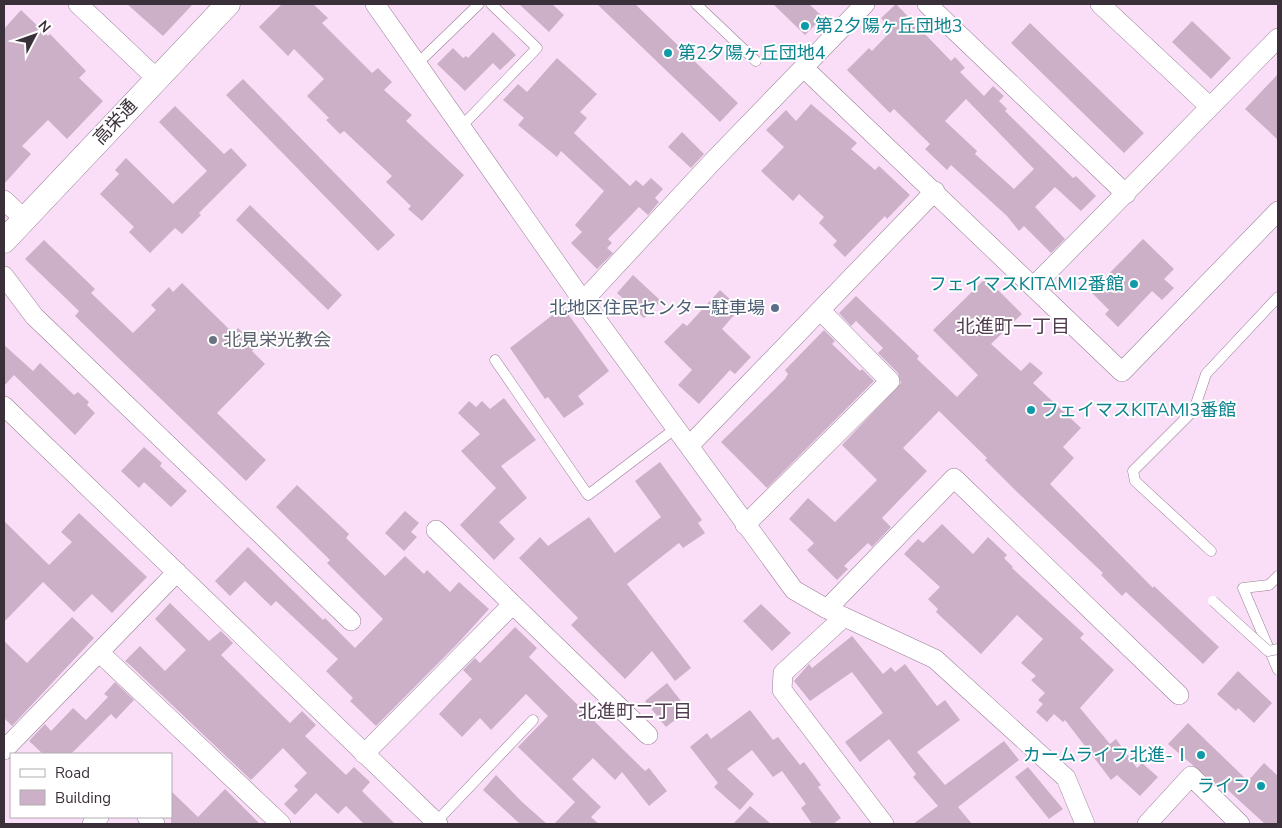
<svg xmlns="http://www.w3.org/2000/svg" width="1282" height="828" font-family="'Nunito Sans','Noto Sans JP',sans-serif">
<style>
.building{fill:#cbb0c8;fill-rule:evenodd}
.lines{fill:none;stroke-linecap:round;stroke-linejoin:round}
.service-casing{stroke:#987e95;stroke-width:11}
.minor-casing{stroke:#987e95;stroke-width:20}
.tertiary-casing{stroke:#987e95;stroke-width:25}
.service{stroke:#fff;stroke-width:10}
.minor{stroke:#fff;stroke-width:19}
.tertiary{stroke:#fff;stroke-width:24}
.service-bridge-casing{stroke:#987e95;stroke-width:11;stroke-linecap:butt}
.service-bridge{stroke:#fff;stroke-width:10}
.culture-dot{fill:#0f9aa8;stroke:#fff;stroke-width:2}
.service-dot{fill:#5c6f8a;stroke:#fff;stroke-width:2}
.worship-dot{fill:#6b7280;stroke:#fff;stroke-width:2}
.labels{text-anchor:middle;dominant-baseline:central;stroke-width:4;stroke-linejoin:round;paint-order:stroke}
.culture-label{font-size:18px;fill:#0d838f;stroke:#fff;text-anchor:start}
.street-label{font-size:18px;fill:#3a3039;stroke:#fff}
.service-label{font-size:18px;fill:#4e5e75;stroke:#fff;text-anchor:end}
.worship-label{font-size:18px;fill:#5b616d;stroke:#fff;text-anchor:start}
.neighbourhood-label{font-size:19px;fill:#523c51;stroke:#fff}
</style>
<rect width="100%" height="100%" fill="#fadef7"/>
<!-- building -->
<path class="building" d="M127,4h66l-30,32z
M282,4h31l15,14 -6,5 50,50 6,-5 14,14 -8,8 28,25 -6,6 58,54 -42,46 -14,-12 3,-3 -25,-24 6,-6 -48,-45 -4,3 -14,-14 3,-2 -22,-22 17,-17 -30,-30 -6,7 -29,-29z
M519,4h33l12,11 -15,17z
M597,4h38l103,99 -18,19z
M773,4h36l14,13 -18,18z
M896,4l55,57 4,-4 10,11 -5,4 24,24 9,-10 11,10 -5,5 8,8 -2,2 68,67 3,-2 20,20 -15,15 -26,-24 -20,20 30,32 -14,14 -27,-27 -5,5 -12,-15 -56,-51 -4,5 -22,-21 5,-5 -36,-35 -4,4 -43,-43 22,-22 3,3 20,-21 -11,-12zM966,99l68,70 -20,20 -39,-35 2,-3 -32,-30z
M21,10l27,26 2,-2 36,37 -7,7 24,23 -36,38 -19,-19 -26,26 9,8 -27,30v-155z
M1192,21l39,37 -20,21 -39,-37z
M1030,23l114,110 -20,20 -113,-110z
M493,32l23,23 -16,15 -7,-7 -28,28 -28,-27 16,-16 10,10 3,-2 2,2z
M557,58l40,36 -17,18 7,6 -13,15 56,53 6,-6 7,6 8,-8 12,11 -8,9 4,4 -11,13 -9,-8 -31,32 4,4 -5,5 6,5 -16,16 -26,-26 11,-11 -7,-7 29,-34 -43,-40 -4,6 -39,-32 6,-7 -21,-18 15,-16 9,8z
M1278,74v66l-33,-31z
M243,79l152,156 -17,16 -152,-156z
M811,104l46,39 -6,6 24,21 4,-4 31,29 -23,24 -2,-3 -40,41 -12,-12 4,-4 -18,-18 5,-6 -25,-23 -6,7 -32,-30 23,-24 -18,-17 20,-20 10,11z
M175,106l49,48 7,-6 16,17 -48,48 2,2 -19,19 -7,-6 -25,25 -21,-21 5,-5 -34,-33 19,-20 -4,-4 11,-12 47,46 34,-33 -48,-49z
M682,132l22,22 -13,14 -23,-21z
M250,205l92,90 -14,15 -92,-90z
M1143,239l31,30 -10,10 10,9 -12,12 -10,-9 -34,36 -13,-13 4,-4 -18,-18z
M44,240l51,49 -4,4 42,40 23,-23 -5,-5 18,-18 4,5 9,-9 51,50 5,-5 18,18 -4,5 13,13 -48,49 49,47 -20,21 -171,-165 4,-5 -54,-52z
M633,275l28,26 -17,17 -27,-25z
M986,278l36,36 -31,30 30,27 9,-9 13,11 -10,10 48,45 -18,19 11,11 -24,26 103,104 1,-2 65,61 -16,17 -77,-72 -4,4 -21,-21 2,-2 -87,-82 -31,-31 2,-2 -48,-47 -36,37 24,23 -45,47 9,9 -19,20 -4,-4 -24,23 4,3 -11,11 -30,-30 7,-7 -25,-24 19,-21 27,24 42,-42 -35,-35 59,-62 -3,-10 -20,-20 5,-5 -27,-27 -5,5 -12,-13 17,-17 63,60 -2,3 40,38 21,-22 -45,-45z
M720,290l14,13 -5,5 6,6 -13,15 29,28 -16,17 -5,-4 -31,34 -21,-19 14,-15 -28,-28 19,-19 4,3z
M563,307l46,64 -31,25 6,8 -20,14 -16,-21 -3,2 -35,-51z
M824,330l11,11 -3,3 28,27 2,-2 12,12 -107,107 -46,-46 64,-63 3,-5 -3,-4z
M4,345l29,26 7,-8 34,32 4,-3 11,10 -2,3 8,8 -20,22 -61,-60 -10,11z
M504,398l32,42 -35,26 26,32 -28,24 16,17 -21,21 -34,-35 36,-37 -35,-37 19,-17 -22,-21 11,-12 7,6 6,-6 8,8z
M144,447l18,16 -2,3 27,25 -16,16 -27,-25 -5,6 -18,-17z
M660,462l42,58 -4,3 7,10 -22,15 -4,-5 -52,41 64,84 -16,13 -23,-30 -27,28 -54,-54 7,-7 -59,-60 21,-21 8,9 41,-29 26,36 46,-36 -26,-36z
M297,485l52,49 -3,4 39,38 20,-20 19,18 3,-4 23,22 9,-10 30,27 -30,33 -83,84 -26,-25 3,-3 -27,-27 12,-12 -62,-58 -5,5 -26,-25 -15,15 -15,-15 33,-34 75,73 2,-2 30,30 28,-29 -56,-56 3,-3 -54,-53z
M405,511l14,12 -8,9 6,5 -13,14 -19,-18z
M79,513l68,64 -35,36 -20,-19 -18,18 -31,-30 -39,40v-101l45,44 23,-23 -11,-10z
M942,524l31,30 15,-17 19,18 -3,3 9,9 -1,1 72,66 -4,4 34,32 -34,38 30,36 6,-5 21,29 5,-5 16,14 -18,19 -23,-21 -6,5 -46,-60 -2,2 -9,-8 -7,8 -11,-10 7,-8 -5,-4 7,-7 -14,-13 5,-4 -15,-13 22,-24 -26,-24 -36,39 -45,-42 2,-3 -10,-10 12,-12 -36,-33 14,-15 5,4z
M170,603l39,38 12,-10 12,12 -12,12 69,68 12,-12 14,14 -11,11 41,39 8,-8 16,15 -8,9 33,33h-31l-18,-18 -8,8 -22,-21 -21,22 -11,-11 14,-14 -4,-4 13,-13 -24,-25 -32,32 -121,-115 -5,-4 15,-15 25,25 21,-21 -31,-31z
M761,604l30,29 -19,18 -29,-30z
M72,617l22,21 -82,88 -8,-8v-77l23,22z
M515,627l22,21 -8,9 116,114 4,-3 18,23 -18,15 -27,-34 -7,8 -22,-22 -21,21 29,28 -10,10 8,7h-45l21,-22 -57,-55 30,-31 -22,-22 -35,36 -11,-12 -18,19 -23,-23 33,-35 -9,-9 12,-12 5,5z
M852,636l31,38 8,-7 4,5 10,-8 32,42 8,-6 15,20 -43,32 28,33 59,-44 15,19 -61,47 14,17h-59l25,-18 -25,-29 3,-3 -27,-35 -29,23 -15,-20 38,-29 -31,-41 -42,29 -16,-20 15,-17 3,4z
M1238,671l34,32 -18,20 -16,-15 -2,3 -19,-17z
M115,682l19,18 -18,19 -5,-5 -40,40h-28l-14,-13 16,-17 6,7 22,-23 13,12 22,-23 -4,-3z
M667,683l21,27 -22,17 -21,-26z
M750,710l23,30 5,-3 22,28 4,-3 17,23 -3,2 23,31 -8,6h-21l-11,-16 5,-4 -24,-33 -9,6 -21,-27 -25,19 27,25 -14,16 -26,-23 4,-4 -28,-36 17,-14 4,6z
M1188,723l60,58 16,-18 14,13v48h-13l-46,-42 -3,3 -48,-41z
M1028,767l35,42 -14,10 -34,-42z
M496,775l25,26 26,23h-27l-37,-34z
M225,789l35,35h-89v-33l27,26z
M750,806l21,18h-38z"/>
<g class="lines">
<!-- service casing -->
<g class="service-casing">
<path id="service" d="M696,4l60,57
M418,63l61,-59
M462,126l75,-78 -46,-44
M495,360l93,135 88,-67
M1211,551l-76,-70 -2,-10 61,-61 12,-36 72,-77
M1278,576l-9,9 -26,3 35,82
M436,822l97,-102"/>
</g>
<!-- minor casing -->
<g class="minor-casing">
<path id="minor" d="M78,4l78,74
M375,4l208,297 211,289 33,19 108,50 131,119 19,46
M927,4l199,190
M1100,4l110,103
M804,68l318,304 156,-161
M4,200l20,19
M4,276l30,40 317,305
M1034,286l244,-248
M583,301l131,-141 151,-156
M4,406l434,418
M689,446l246,-255
M745,525l145,-144 -69,-70
M436,530l212,205
M827,609l127,-131 225,217
M844,617l-61,56 -1,17 102,134
M100,653l181,171
M4,750l173,-178
M364,754l148,-149
M147,817l8,7
M92,824l7,-7
M1147,824l44,-48 49,48"/>
</g>
<!-- tertiary casing -->
<g class="tertiary-casing">
<path id="tertiary" d="M4,241l224,-237"/>
</g>
<!-- service -->
<use href="#service" class="service"/>
<!-- minor -->
<use href="#minor" class="minor"/>
<!-- tertiary -->
<use href="#tertiary" class="tertiary"/>
<!-- service-bridge casing -->
<g class="service-bridge-casing">
<path id="service-bridge" d="M1213,601l55,50 10,-2"/>
</g>
<!-- service-bridge -->
<use href="#service-bridge" class="service-bridge"/>
</g>
<!-- markers -->
<g class="culture-dot">
<circle cx="805" cy="26" r="5"/>
<circle cx="668" cy="53" r="5"/>
<circle cx="1134" cy="284" r="5"/>
<circle cx="1031" cy="410" r="5"/>
<circle cx="1201" cy="755" r="5"/>
<circle cx="1261" cy="786" r="5"/>
</g>
<circle class="service-dot" cx="775" cy="308" r="5"/>
<circle class="worship-dot" cx="213" cy="340" r="5"/>
<g class="labels">
<!-- culture labels -->
<g class="culture-label">
<text x="815" y="26">第2夕陽ヶ丘団地3</text>
<text x="678" y="53">第2夕陽ヶ丘団地4</text>
<text x="1124" y="284" text-anchor="end">フェイマスKITAMI2番館</text>
<text x="1041" y="410">フェイマスKITAMI3番館</text>
<text x="1191" y="755" text-anchor="end">カームライフ北進‐Ⅰ</text>
<text x="1251" y="786" text-anchor="end">ライフ</text>
</g>
<!-- street labels -->
<g class="street-label">
<text transform="translate(115 122) rotate(-47)">高栄通</text>
</g>
<!-- service labels -->
<g class="service-label">
<text x="765" y="308">北地区住民センター駐車場</text>
</g>
<!-- worship labels -->
<g class="worship-label">
<text x="223" y="340">北見栄光教会</text>
</g>
<!-- neighbourhood labels -->
<g class="neighbourhood-label">
<text x="1013" y="327">北進町一丁目</text>
<text x="635" y="712">北進町二丁目</text>
</g>
</g>
<!-- border -->
<rect width="1282" height="828" fill="none" stroke="#3a3039" stroke-width="10"/>
<!-- legend -->
<rect x="10" y="753" width="162" height="65" fill="#ffffff" stroke="#b0acb0"/>
<rect x="20" y="769" width="25" height="8" fill="#ffffff" stroke="#b0acb0"/>
<text x="55" y="778" font-size="15" fill="#3a3039">Road</text>
<rect x="20" y="790" width="25" height="15" fill="#cbb0c8" stroke="#b0acb0"/>
<text x="55" y="803" font-size="15" fill="#3a3039">Building</text>
<!-- north arrow -->
<g transform="translate(35 35) rotate(49)" stroke="#ffffff" stroke-width="4" paint-order="stroke">
<path d="M0-4L9 19L0 12L-9 19Z" fill="#3a3039"/>
<text y="-8" font-size="14" font-weight="bold" text-anchor="middle" fill="#3a3039">N</text>
</g>
</svg>
